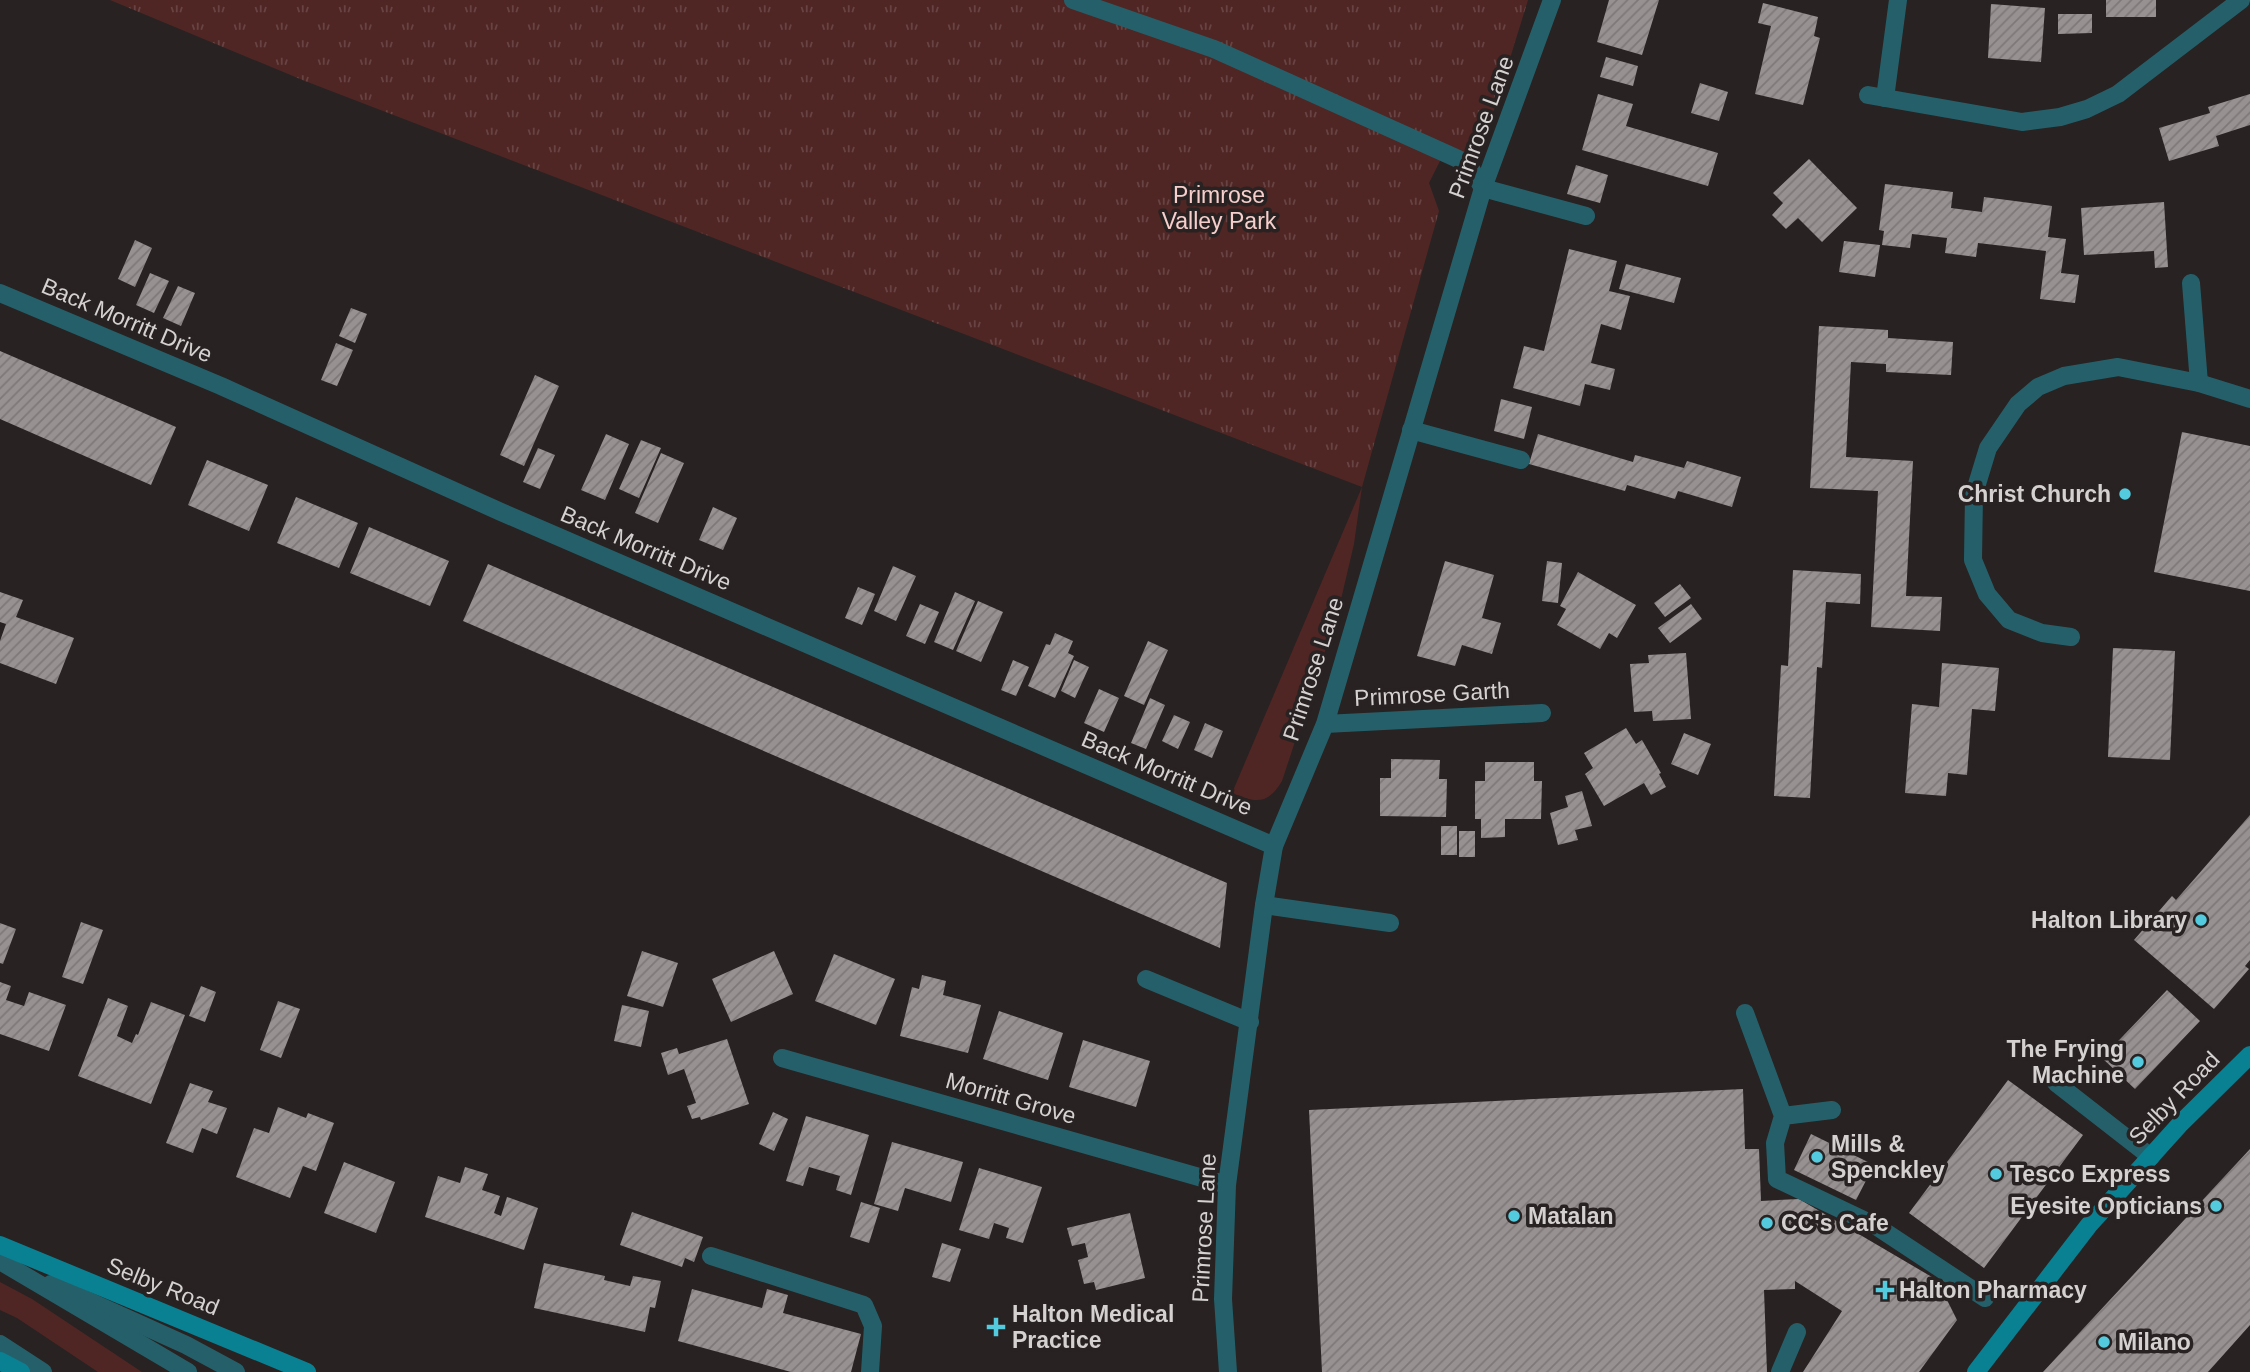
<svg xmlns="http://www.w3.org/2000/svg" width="2250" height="1372" font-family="Helvetica,sans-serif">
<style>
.green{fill:#4f2624}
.park{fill:url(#park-tufts)}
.building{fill:url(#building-hatch)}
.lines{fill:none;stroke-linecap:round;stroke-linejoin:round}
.service{stroke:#25606a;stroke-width:18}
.pedestrian{stroke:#25606a;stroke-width:18}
.minor{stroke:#25606a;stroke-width:18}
.tertiary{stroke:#25606a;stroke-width:18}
.secondary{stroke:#0a8192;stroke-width:18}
.poi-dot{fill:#54cade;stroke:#282222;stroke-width:2.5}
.labels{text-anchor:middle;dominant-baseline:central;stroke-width:7;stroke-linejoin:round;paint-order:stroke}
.street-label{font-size:23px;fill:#d4d1d0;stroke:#282222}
.park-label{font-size:23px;fill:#f6cfcc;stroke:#282222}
.poi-label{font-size:23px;font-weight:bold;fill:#d4d1d0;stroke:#282222;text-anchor:start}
</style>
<defs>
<pattern id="park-tufts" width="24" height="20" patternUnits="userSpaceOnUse" patternTransform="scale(1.75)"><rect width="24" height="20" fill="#4f2624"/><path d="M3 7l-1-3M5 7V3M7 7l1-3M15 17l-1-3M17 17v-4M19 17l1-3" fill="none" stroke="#674443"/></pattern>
<pattern id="building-hatch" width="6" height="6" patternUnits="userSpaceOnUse" patternTransform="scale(1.75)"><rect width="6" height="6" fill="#989191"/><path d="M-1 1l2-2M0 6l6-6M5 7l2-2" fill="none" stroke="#7e7878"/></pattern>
</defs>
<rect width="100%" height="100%" fill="#282222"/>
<!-- green -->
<path class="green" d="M1362,487l-8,57 -16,68 -56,169c-14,24 -27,22 -50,12z
M0,1282l32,17 110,73h-44l-81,-54 -17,-8z"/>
<!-- park -->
<path class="park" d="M110,0h1418l-45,146 -19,6 -17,-5 -18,36 10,28 -77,276 -1057,-406z"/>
<!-- building -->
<path class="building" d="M1609,0h50l-17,55 -45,-13z
M2106,0h50v17h-50z
M1763,3l55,14 -4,19 6,2 -17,67 -48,-11 16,-68 -13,-3z
M1991,4l54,4 -4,54 -53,-4z
M2058,14h34v19l-34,1z
M1606,57l32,9 -5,20 -33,-9z
M1700,83l28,9 -9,29 -28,-8z
M1598,94l35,10 -7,22 92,27 -10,33 -126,-36z
M2250,94v31l-34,11 3,10 -50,15 -10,-33 51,-15 -2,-6z
M1809,159l48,49 -35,34 -24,-24 -12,11 -14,-14 11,-12 -10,-10z
M1576,165l32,10 -8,28 -33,-9z
M1885,184l68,8 -2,16 31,4 2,-15 68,9 -4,31 18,2 -5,34 18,2 -4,28 -35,-4 6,-48 -68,-8 -2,14 -31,-4 2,-15 -35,-4 -2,14 -28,-3 2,-14 -5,-1z
M2164,202l4,65 -13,1 -1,-17 -70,4 -3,-47z
M135,240l17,8 -17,39 -17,-8z
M1844,241l36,4 -5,32 -36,-5z
M1569,249l48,12 -8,30 21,5 -9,34 -20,-6 -10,39 24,6 -5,21 -25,-6 -5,22 -67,-18 11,-42 20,5z
M1626,264l55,14 -7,25 -55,-14z
M150,273l19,8 -15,32 -18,-8z
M178,286l17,7 -14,33 -18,-8z
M351,308l16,6 -12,29 -16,-7z
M1819,326l69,4v8l65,4 -2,33 -65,-3v-8l-35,-2 -5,95 67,4 -7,135 36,1 -2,34 -69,-4 7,-136 -68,-3z
M336,343l17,7 -16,36 -16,-6z
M0,351l176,76 -25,58 -151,-66z
M535,375l24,11 -35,80 -24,-11z
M1501,399l31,8 -8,32 -30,-8z
M2182,432l68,14v145l-96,-19z
M606,434l23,10 -24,56 -24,-10z
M1538,434l95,28 2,-7 49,13 3,-7 54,16 -9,30 -54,-16 -3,8 -48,-14 -2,6 -96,-27z
M641,440l20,8 -22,50 -20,-9z
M538,448l17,7 -15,34 -17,-7z
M661,453l23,10 -26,60 -23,-10z
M207,460l61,25 -19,46 -61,-26z
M296,497l62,26 -19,45 -62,-25z
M713,507l24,11 -14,32 -24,-10z
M369,527l80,34 -19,45 -80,-33z
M1445,561l49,14 -12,43 19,5 -9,31 -30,-9 -7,21 -38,-10z
M1547,561l15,2 -4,40 -16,-2z
M488,564l739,319 -7,65 -757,-327z
M893,566l23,10 -20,45 -22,-10z
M1793,570l68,4 -1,30 -34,-2 -4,66 -5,-1 -7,131 -36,-2 7,-131 7,1z
M1578,572l58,33 -19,33 -8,-5 -9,16 -43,-24 9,-16 -6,-3z
M1680,584l11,14 -26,19 -11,-14z
M858,587l17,7 -13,31 -17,-7z
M0,592l23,8 -7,17 58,21 -18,46 -56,-21v-22l6,-17 -6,-2z
M955,592l20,9 -22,49 -19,-8z
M978,601l25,11 -22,50 -25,-11z
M920,604l19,8 -14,32 -19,-8z
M1691,604l11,15 -32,24 -12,-15z
M1055,633l18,8 -5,12 6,3 -19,42 -27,-12 18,-42 4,1z
M1148,641l20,9 -24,55 -20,-9z
M2113,648l62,3 -5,109 -62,-3z
M1686,653l5,66 -38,2 -1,-10 -18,1 -4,-48 19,-1 -1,-8z
M1013,660l16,7 -13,29 -15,-6z
M1074,660l15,7 -14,31 -14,-7z
M1942,663l57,5 -4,43 -23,-2 -5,66 -19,-2 -2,23 -41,-3 7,-89 27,3z
M1099,689l20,9 -15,34 -20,-9z
M1150,698l15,7 -19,44 -15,-6z
M1174,715l16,7 -12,27 -16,-8z
M1205,723l18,8 -11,27 -18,-8z
M1626,728l10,16 6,-4 19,33 -2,1 7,13 -15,8 -7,-12 -40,23 -19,-32 8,-6 -9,-15z
M1684,733l27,11 -13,31 -27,-11z
M1391,759l49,1 -1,19h8l-1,38 -66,-1v-38h11z
M1485,762h49v19h8l-1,38h-36v18l-24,1v-19h-6v-38h10z
M1582,791l10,35 -17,4 3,10 -20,5 -8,-32 18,-6 -3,-11z
M2250,815v145l-5,6 4,3 -35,40 -80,-69 38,-44 4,4z
M1441,826h16v29h-16z
M1459,831h16v26h-16z
M81,922l22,8 -20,54 -21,-7z
M0,923l16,6 -13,35 -3,-1z
M642,951l36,12 -15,44 -36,-11z
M774,951l19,43 -62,28 -19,-43z
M834,954l61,25 -19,46 -61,-24z
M922,975l24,6 -3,14 38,10 -13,48 -68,-17 12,-49 7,2z
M0,982l11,4 -5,14 18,6 5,-14 37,13 -17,46 -49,-17z
M201,986l15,6 -11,30 -16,-6z
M2167,990l33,31 -65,68 -33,-31z
M108,998l20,8 -11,30 15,7 4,-9 2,1 13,-33 34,13 -34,89 -73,-28z
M278,1001l22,8 -19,49 -21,-8z
M622,1005l27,6 -8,36 -27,-6z
M999,1011l64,22 -15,47 -65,-21z
M727,1039l22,65 -48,16 -1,-3 -8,2 -5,-13 9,-3 -12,-34 -16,6 -7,-22 16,-5 2,6z
M1083,1040l67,21 -14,46 -67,-20z
M2008,1080l75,55 -99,133 -75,-55z
M190,1083l23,8 -5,11 19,6 -10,26 -15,-6 -9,25 -27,-10z
M1743,1089l2,60h14l2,52 38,-2 138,81 20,40 -38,52h-116l39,-61 -47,-30v8l-31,1 3,82h-445l-13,-262z
M278,1107l28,11 2,-5 26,10 -18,48 -13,-5 -13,32 -54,-21 18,-49 15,5z
M773,1112l15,7 -14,32 -15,-7z
M806,1116l63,19 -18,60 -15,-5 4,-14 -31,-9 -6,19 -17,-5z
M1811,1134l63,31 -18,35 -62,-30z
M892,1142l71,20 -12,40 -46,-14 -7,23 -24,-7z
M2250,1149v176l-42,47h-165z
M344,1162l51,20 -19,51 -52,-20z
M465,1167l23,7 -6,16 18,6 -6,17 7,3 6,-19 31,11 -14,42 -99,-33 13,-41 22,7z
M979,1168l63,19 -19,56 -17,-5 3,-10 -15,-5 -5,16 -30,-9z
M861,1202l19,6 -11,35 -19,-6z
M632,1212l71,25 -9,25 -9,-4 -3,9 -62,-22z
M1130,1213l15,65 -49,12 -2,-8 -10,2 -6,-24 10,-3 -3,-14 -13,3 -5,-18z
M942,1243l19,6 -11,33 -18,-5z
M544,1263l61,13 -1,4 26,6 3,-10 28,5 -6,27 -5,-1 -5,25 -111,-24z
M692,1289l70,19 5,-19 21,6 -5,18 78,21 -10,38h-60l-113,-31z"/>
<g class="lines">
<!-- service -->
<path class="service" d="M1885,98l13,-98
M1483,188l103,28
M2191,283l8,100
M0,293l221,93 280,126 773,334
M1411,430l110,30
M1264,905l126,18
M1146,979l104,43
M2056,1083l95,74
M711,1256l153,49 9,21 -3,46
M0,1344l43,28
M1780,1372l17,-40"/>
<!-- pedestrian -->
<path class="pedestrian" d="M1073,0l141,49 253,114 16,25
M1745,1013l38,103 -8,27 2,36 99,47 109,72
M1783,1116l49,-6"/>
<!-- minor -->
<path class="minor" d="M1868,95l154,27 38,-5 27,-8 31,-15 123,-94
M2071,637l-29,-4 -33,-13 -22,-26 -14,-34 1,-66 14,-46 30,-44 20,-17 26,-11 54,-9 81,16 51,16
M1325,724l217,-11
M782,1058l445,127
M51,1284l135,61 50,27
M1228,1372l-5,-73 4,-114 37,-280 10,-59 51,-122 158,-536 69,-188"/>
<!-- tertiary -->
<path class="tertiary" d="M0,1261l188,111"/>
<!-- secondary -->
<path class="secondary" d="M0,1245l307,127
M0,1361l21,11
M1976,1372l113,-147 92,-102 69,-68"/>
</g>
<!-- markers -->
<g class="poi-dot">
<circle cx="2125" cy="494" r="7"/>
<circle cx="2201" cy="920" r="7"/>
<circle cx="2138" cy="1062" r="7"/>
<circle cx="1817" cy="1157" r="7"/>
<circle cx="1996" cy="1174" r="7"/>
<circle cx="2216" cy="1206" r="7"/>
<circle cx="1514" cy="1216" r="7"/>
<circle cx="1767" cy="1223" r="7"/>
<path d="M1881.5 1279.5h7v7h7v7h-7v7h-7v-7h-7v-7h7z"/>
<path d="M992.5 1316.5h7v7h7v7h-7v7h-7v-7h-7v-7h7z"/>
<circle cx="2104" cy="1342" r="7"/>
</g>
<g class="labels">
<!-- street labels -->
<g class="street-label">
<text transform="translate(1481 127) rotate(-70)">Primrose Lane</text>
<text transform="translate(127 320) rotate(23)">Back Morritt Drive</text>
<text transform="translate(646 548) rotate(23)">Back Morritt Drive</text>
<text transform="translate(1313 669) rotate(-72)">Primrose Lane</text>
<text transform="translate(1432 694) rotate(-3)">Primrose Garth</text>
<text transform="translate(1167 773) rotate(23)">Back Morritt Drive</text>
<text transform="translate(1011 1098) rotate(16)">Morritt Grove</text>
<text transform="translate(2174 1098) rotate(-46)">Selby Road</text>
<text transform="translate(1204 1228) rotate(-87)">Primrose Lane</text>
<text transform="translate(163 1286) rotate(22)">Selby Road</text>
</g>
<!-- park labels -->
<g class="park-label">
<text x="1219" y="195">Primrose<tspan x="1219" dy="26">Valley Park</tspan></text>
</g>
<!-- poi labels -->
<g class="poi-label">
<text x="2111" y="494" text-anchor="end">Christ Church</text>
<text x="2187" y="920" text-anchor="end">Halton Library</text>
<text x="2124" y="1049" text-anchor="end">The Frying<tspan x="2124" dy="26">Machine</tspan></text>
<text x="1831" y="1144">Mills &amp;<tspan x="1831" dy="26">Spenckley</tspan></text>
<text x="2010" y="1174">Tesco Express</text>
<text x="2202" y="1206" text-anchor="end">Eyesite Opticians</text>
<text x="1528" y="1216">Matalan</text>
<text x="1781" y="1223">CC's Cafe</text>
<text x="1899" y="1290">Halton Pharmacy</text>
<text x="1012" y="1314">Halton Medical<tspan x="1012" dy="26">Practice</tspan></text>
<text x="2118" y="1342">Milano</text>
</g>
</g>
</svg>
